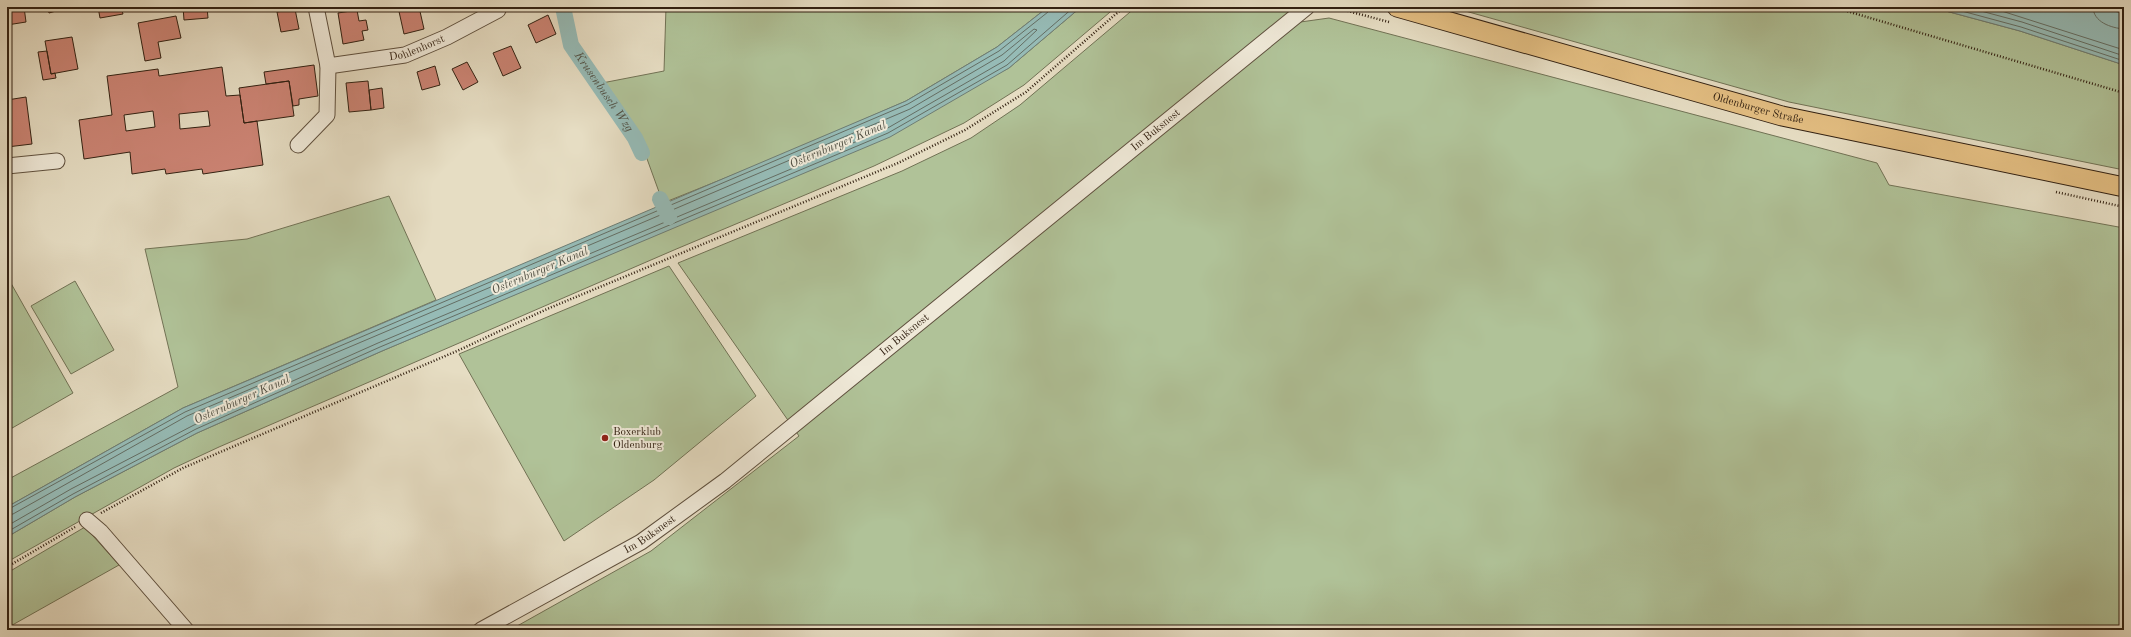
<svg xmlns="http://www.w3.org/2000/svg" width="2131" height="637" font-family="'Old Standard TT',serif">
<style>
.green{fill:#b0c298;stroke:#717255}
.water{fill:#96bbb6;stroke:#6e7d74}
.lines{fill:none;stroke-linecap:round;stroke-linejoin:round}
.shore{stroke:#646e64;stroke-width:1}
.canal{stroke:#96bbb6;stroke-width:16}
.building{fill:#cb8373;stroke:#322112;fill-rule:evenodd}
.minor-casing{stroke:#5f503e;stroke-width:17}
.major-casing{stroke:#322112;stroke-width:21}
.path{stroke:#322112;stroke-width:2.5;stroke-dasharray:1 2;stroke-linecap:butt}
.minor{stroke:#efe9d8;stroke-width:15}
.major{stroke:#e3be82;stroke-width:19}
.poi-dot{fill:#8f2418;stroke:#efe9d8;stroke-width:1.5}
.labels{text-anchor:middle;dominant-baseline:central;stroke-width:4;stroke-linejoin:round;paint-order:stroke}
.street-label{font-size:11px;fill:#322112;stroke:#efe9d8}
.poi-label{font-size:11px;fill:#322112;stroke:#efe9d8;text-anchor:start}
.water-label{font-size:12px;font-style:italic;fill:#504f43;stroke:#efe9d8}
</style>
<rect width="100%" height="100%" fill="#e6ddc3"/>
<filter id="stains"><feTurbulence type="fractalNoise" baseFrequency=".005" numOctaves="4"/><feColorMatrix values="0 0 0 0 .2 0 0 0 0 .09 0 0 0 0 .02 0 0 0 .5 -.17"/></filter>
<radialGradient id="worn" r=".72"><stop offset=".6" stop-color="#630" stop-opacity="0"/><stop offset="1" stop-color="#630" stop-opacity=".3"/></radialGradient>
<!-- green -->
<path class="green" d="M666,7h382l-51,40 -91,54 -126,55 -117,47 -21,-58 -40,-62 62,-12z
M1081,7h35l-92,78 -60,38 -90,43 -200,84 -455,197 -45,21 -167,94v-25l68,-40 122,-64 185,-82 278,-118 349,-165z
M1136,7h162l-19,18 50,-7 548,145 12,22 235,43v402h-1614l141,-79 148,-115 -121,-173 224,-92 69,-33 49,-33z
M1451,7h480l89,24 104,34v105l-335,-68z
M2102,7h22v7z
M389,196l47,104 -253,108 -176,99v-27l171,-93 -33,-138 102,-10z
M669,266l87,130 -102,84 -90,61 -105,-187z
M8,278l65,115 -66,38v-152z
M75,281l39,69 -43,24 -40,-68z
M85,527l34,38 -112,63v-55z"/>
<!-- water -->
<path class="water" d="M1048,7h33l-72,61 -119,69 -508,214 -185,82 -122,64 -68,40v-30l176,-99 723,-307 91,-54z
M1931,7h171l22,7v51l-104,-34z"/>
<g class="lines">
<!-- shore -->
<path class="shore" d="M1947,7l74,20 103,34
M1966,7l56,15 102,34
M1989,7l135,43
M2093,7c0,15 18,21 31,22
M7,510l178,-98 723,-308 91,-53 49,-39 2,-5
M7,515l6,-1 174,-98 723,-307 92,-54 32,-26 3,1 -33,31 -118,68 -508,214 -184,82 -123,64 -64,37
M7,532l66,-38 123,-65 184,-82 508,-214 119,-68 67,-58"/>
<!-- canal -->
<g class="canal">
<path id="s1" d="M563,7l8,38 64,93 7,15"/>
<path d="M660,199l9,18"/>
</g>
</g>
<!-- building -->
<path class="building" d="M11,7h13l2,15 -19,3v-14l4,-1z
M47,7h16v2l-14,4z
M98,7h23l2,7 -23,4z
M183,7h24l1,11 -24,2z
M398,7h21l5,22 -20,5z
M295,9l4,20 -18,3 -4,-20z
M357,10l2,11 7,-1 2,10 -6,1 2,9 -21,4 -5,-31z
M548,15l8,19 -20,9 -8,-18z
M176,16l5,22 -23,4 3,16 -16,3 -7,-38z
M72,37l6,32 -27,5 -6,-33z
M511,46l10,22 -18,8 -10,-23z
M47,51l4,23 4,-1 1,5 -13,2 -5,-28z
M467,62l11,20 -15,8 -11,-21z
M314,65l4,31 -19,3v6l-6,1 -4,-25 -23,3 -2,-12z
M435,66l5,19 -18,5 -5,-18z
M222,67l4,29 14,-1 4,28 13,-2 6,44 -60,9 -1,-5 -36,5 -1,-5 -33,5 -2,-22 -46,7 -5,-39 33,-5 -5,-39 51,-7 1,7zM153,111l2,16 -29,4 -2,-16zM208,111l2,15 -30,3 -1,-15z
M289,81l5,35 -50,7 -5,-35z
M368,81l3,29 -22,2 -3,-29z
M382,88l2,20 -13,2 -2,-20z
M26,97l6,47 -25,3v-47z"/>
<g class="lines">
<!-- minor casing -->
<g class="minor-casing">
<g id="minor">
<path id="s2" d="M328,66l77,-11 42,-18 51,-27"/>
<path d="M298,145l29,-30 1,-49 -12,-59"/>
<path d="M7,166l50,-5"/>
<path d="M87,520l14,12 85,98"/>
<path id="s3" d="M481,630l160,-88 84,-61 582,-474"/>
</g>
</g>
<!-- major casing -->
<g class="major-casing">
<g id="major">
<path id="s4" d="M1397,7l385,109 342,71"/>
</g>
</g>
<!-- path -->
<path class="path" d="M1333,7l56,15
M1833,7l291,86
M2056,192l68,15
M101,513l82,-45 274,-117 90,-42 351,-146 67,-33 61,-38 98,-85
M7,567l68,-40"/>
<!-- minor -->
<use href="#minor" class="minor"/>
<!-- major -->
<use href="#major" class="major"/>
</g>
<!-- markers -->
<circle class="poi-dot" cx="605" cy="438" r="4"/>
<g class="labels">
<!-- street labels -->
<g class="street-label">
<text stroke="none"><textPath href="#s2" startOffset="91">Dohlenhorst</textPath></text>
<text stroke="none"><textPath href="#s4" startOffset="375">Oldenburger Straße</textPath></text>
<text stroke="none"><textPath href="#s3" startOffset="842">Im Buksnest</textPath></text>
<text stroke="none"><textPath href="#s3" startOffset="518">Im Buksnest</textPath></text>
<text stroke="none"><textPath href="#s3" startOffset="194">Im Buksnest</textPath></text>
</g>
<!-- poi labels -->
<g class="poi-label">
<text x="613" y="432">Boxerklub<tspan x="613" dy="13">Oldenburg</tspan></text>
</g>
<!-- water labels -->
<g class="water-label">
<text stroke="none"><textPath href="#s1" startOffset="96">Krusenbusch Wzg</textPath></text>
<text transform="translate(838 145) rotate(-23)">Osternburger Kanal</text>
<text transform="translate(540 271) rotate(-23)">Osternburger Kanal</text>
<text transform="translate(242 400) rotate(-24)">Osternburger Kanal</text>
</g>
</g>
<!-- margin -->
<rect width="2131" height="637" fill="none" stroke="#e6ddc3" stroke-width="24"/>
<rect x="8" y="8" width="2115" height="621" fill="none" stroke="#322112" stroke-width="2"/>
<rect x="12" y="12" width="2107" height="613" fill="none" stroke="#322112"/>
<rect width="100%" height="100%" filter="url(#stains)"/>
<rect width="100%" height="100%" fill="url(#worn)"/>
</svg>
